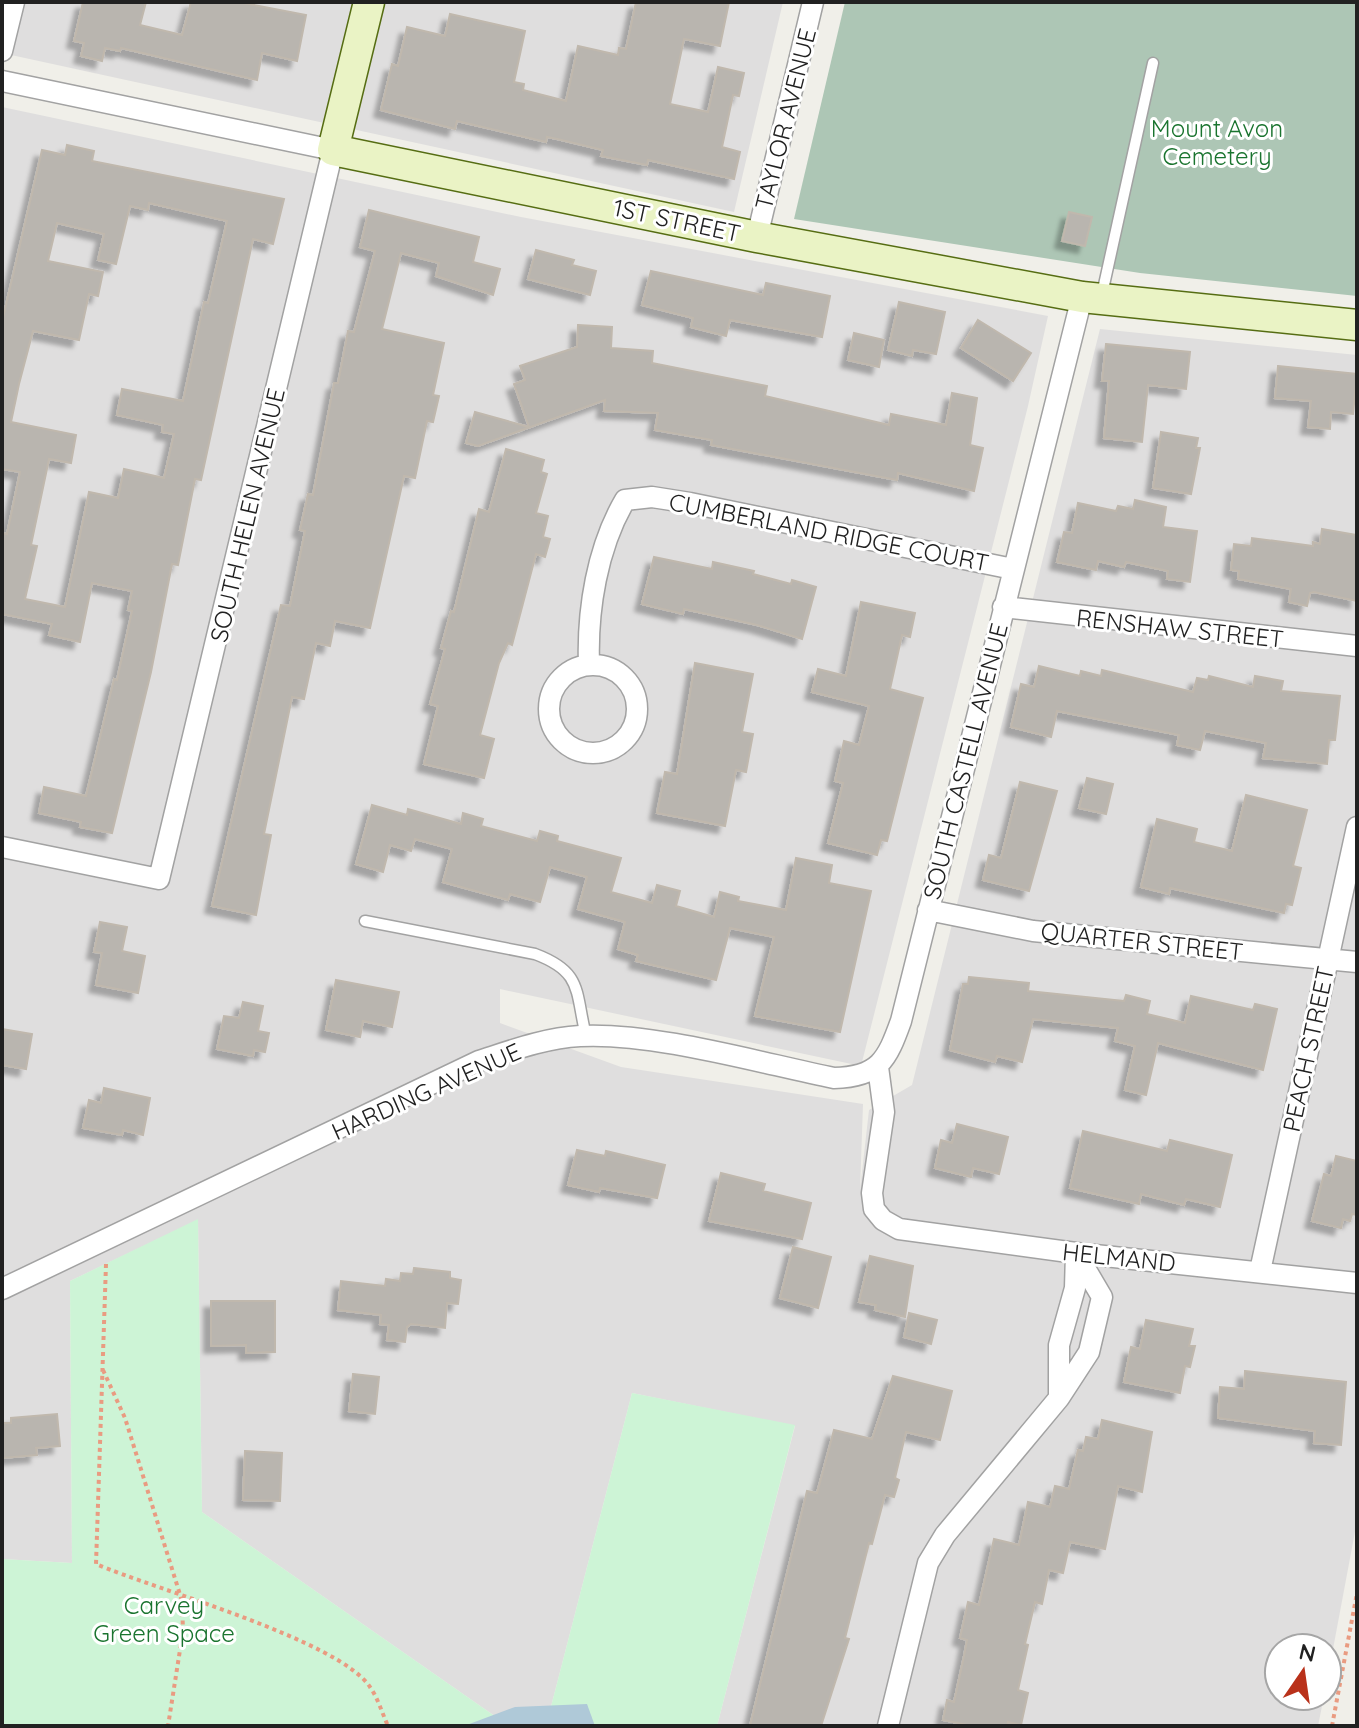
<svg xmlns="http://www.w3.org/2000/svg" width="1359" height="1728" font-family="Quicksand,sans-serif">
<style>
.residential{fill:#dfdede}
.cemetery{fill:#adc6b5}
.park{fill:#cdf4d6}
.water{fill:#afc9d8}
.building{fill:#b9b5af;stroke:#c0b8ad;stroke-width:2;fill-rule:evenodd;filter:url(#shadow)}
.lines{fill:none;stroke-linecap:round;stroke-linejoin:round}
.lane-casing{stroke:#a2a2a2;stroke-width:13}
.street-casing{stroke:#a2a2a2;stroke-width:23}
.secondary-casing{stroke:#566d13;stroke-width:33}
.path{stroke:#e99b81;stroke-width:4;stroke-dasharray:4 4;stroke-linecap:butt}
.lane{stroke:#fff;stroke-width:10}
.street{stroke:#fff;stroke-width:20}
.secondary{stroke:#eaf3c5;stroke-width:30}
.labels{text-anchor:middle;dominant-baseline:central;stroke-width:6;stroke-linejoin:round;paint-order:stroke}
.street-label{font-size:24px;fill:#212121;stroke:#fff}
.park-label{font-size:24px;fill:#1a742f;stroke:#fff}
</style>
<defs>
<filter id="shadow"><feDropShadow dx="-7" dy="7" stdDeviation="2" flood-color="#0004"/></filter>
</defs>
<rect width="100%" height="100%" fill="#f0efe9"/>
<!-- residential -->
<path class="residential" d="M2,2h781l-49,210 -732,-159z
M2,107l519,110 527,99 -20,90 -167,660 -361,-77v34l121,44 242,37 -3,86 9,-80 43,-25 188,-756 257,26v1166l-30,160v-33h-48v48h45l-6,30h-601l78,-300 -163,-33 -86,333h-37l-307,-214 -4,-292 -128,61 2,282 -70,-4z"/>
<!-- cemetery -->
<path class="cemetery" d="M845,2h512v294l-217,-23 -346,-54z"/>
<!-- park -->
<path class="park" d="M198,1219l4,293 307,214h-507v-167l70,4 -2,-282z
M632,1393l163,32 -78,301h-171z"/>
<!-- water -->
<path class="water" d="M587,1704l8,22h-131l51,-19z"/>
<!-- building -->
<path class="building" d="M83,2h63l-6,23 42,10 9,-33h48l67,13 -9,46 -35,-8 -5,27 -136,-32 -1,3 -15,-3 -3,13 -21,-5 3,-13 -10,-2z
M636,2h93l-9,44 -36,-7 -14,65 38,8 10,-45 26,6 -5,23 -6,-1 -11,52 18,5 -6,27 -86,-19 -1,5 -46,-9 2,-6 -46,-11 -10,-2 -1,5 -89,-21 -2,8 -74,-19 11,-46 6,2 9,-39 38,9 5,-22 75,17 -11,51 10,2 -1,6 43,11 12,-55 40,9 1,-7 7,1z
M67,145l27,6 -2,10 192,38 -11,45 -20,-5 -52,241 -6,-1 -17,86 -6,-1 -21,108 -39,161 -32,-6 1,-5 -42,-9 5,-26 42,9 28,-117 3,1 15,-69 -4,-1 4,-19 -40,-8 -12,59 -31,-7 3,-11 -50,-10v-81l5,1 13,-62 -18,-3v-147l40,-172 23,5zM149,203l78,18 -19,82 -4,-1 -21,99 -61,-12 -5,26 46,10 -1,7 12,2 -10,44 -40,-9 -6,29 -29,-6 -24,115 -40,-8 12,-53 -6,-1 18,-86 22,4 5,-28 -65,-13 8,-38 14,-53 46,9 10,-46 9,2 5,-24 -55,-11 9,-38 47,11 -6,26 18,4 14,-58 18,4z
M369,210l110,27 -6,25 27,7 -7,26 -57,-19 3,-13 -38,-10 -19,76 62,14 -11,52 6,1 -6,26 -6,-1 -12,57 -11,-2 -34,152 -35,-7 -5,25 -14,-3 -12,56 -12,-2 -28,137 7,1 -15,80 -44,-9 69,-301 9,1 15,-75 -5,-1 8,-36 5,1 21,-112h4l10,-52 6,1 21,-81 -15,-4z
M1069,212l23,5 -7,29 -23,-5z
M536,250l38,10 -2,5 24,6 -6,24 -62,-16z
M651,271l112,24 3,-12 64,13 -8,41 -92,-17 -4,16 -35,-9 2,-9 -51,-13z
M899,302l46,10 -9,42 -23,-4 -1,6 -24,-6z
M978,320l53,33 -18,28 -52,-33z
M578,325l34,2 -1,21 42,3 -1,12 115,23 -2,10 124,29 2,-11 55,11 6,-32 25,5 -7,47 13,3 -9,43 -76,-18 -1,7 -186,-35 1,-5 -57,-10 3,-17 -54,-2 1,-11 -127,46 -12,-3 9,-31 54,15 -15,-43 11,-4 -5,-14 57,-19z
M854,333l30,7 -5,27 -31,-7z
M1106,344l84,8 -4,37 -38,-4 -6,57 -38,-4 5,-57h-7z
M1278,366l79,8 -4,40 -22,-2 -1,17 -22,-2 3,-26 -36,-3z
M1161,432l37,6 -2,10h4l-9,46 -38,-6z
M506,449l38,11 -3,12 6,2 -11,39 12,3 -5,21 7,2 -5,18 -9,-3 -24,91 -4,-2 -9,20 -19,72 14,4 -10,39 -60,-14 14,-58 -8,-2 15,-55 -4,-1 10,-37 3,1 25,-103 10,3z
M1135,500l31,7 -3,20 34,4 -7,51 -23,-3 1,-8 -42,-9 -2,5 -26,-6 -2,9 -39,-8 7,-30 8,1 6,-30 38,8 2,-5 15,3z
M1322,529l35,6v66l-43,-9 -4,1 -3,13 -18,-4 2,-13 -53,-10 1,-8 -8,-1 3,-26 17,2 1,-8 61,8v-4l7,2z
M654,557l58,12 1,-7 41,9 -1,3 38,10 1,-4 24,7 -14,52 -45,-14 -73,-16 -1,5 -41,-10z
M861,602l54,11 -5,24 -8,-2 -12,54 33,9 -36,143 -6,-1 -4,15 -49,-12 15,-60 -8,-2 9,-40 15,4 10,-39 -57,-14 6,-23 28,7z
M695,663l58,11 -11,58 11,2 -7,38 -10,-2 -11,56 -68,-13 8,-41 12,2z
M1039,666l41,10 1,-5 20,5 1,-6 91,22 4,-14 11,2 1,-4 44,11 2,-11 28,5 -2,10 59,5 -5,44h-6l-2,24 -64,-6 3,-15 -61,-12 -5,19 -23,-5 2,-10 -122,-24 -6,26 -40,-10 10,-43 13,3z
M1087,778l26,6 -7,30 -27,-6z
M1020,782l37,9 -28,100 -46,-11 6,-25 12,3z
M1246,795l61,15 -14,56 8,2 -9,37 -6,-1 -2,9 -114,-25 -1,6 -28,-7 16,-68 40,10 -3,13 38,9z
M372,805l35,10 1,-6 53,15 2,-11 20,6 -2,7 56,15 3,-10 18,5 -1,5 64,17 -10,34 41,11 5,-18 23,6 -4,15 38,11 6,-25 19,5 -1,4 48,9 10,-52 36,7 -3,18 42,8 -31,141 -85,-16 19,-79 -44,-9 -14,52 -80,-19 2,-6 -20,-6 7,-27 -47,-13 9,-32 -37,-10 -10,35 -30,-8 -2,6 -65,-18 9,-33 -37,-10 -4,12 -21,-6 -7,27 -27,-8z
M100,922l27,5 -5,24 23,5 -7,37 -42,-8 6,-32 -8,-1z
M969,977l60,6 -1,8 96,10 2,-6 24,6 -3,13 38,9 6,-27 62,14 2,-6 22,5 -14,61 -105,-27 -12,52 -21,-5 10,-44 -20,-5 3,-13 -85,-9 -11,43 -25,-6 -2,6 -45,-12 13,-66h5z
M336,980l63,12 -7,35 -29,-6 -3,16 -34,-7z
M243,1002l20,4 -5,25 11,2 -4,19 -11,-2 -1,6 -36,-7 7,-33 15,2z
M2,1029l30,5 -6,35 -24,-4z
M104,1088l46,10 -7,37 -20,-5 -1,5 -39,-7 6,-28 12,3z
M957,1124l51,13 -9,37 -26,-6 -2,9 -36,-9 6,-28 11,3z
M1083,1131l84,20 3,-11 62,15 -12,52 -34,-8 -2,6 -43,-11 -2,10 -69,-16z
M577,1150l28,6 1,-5 59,14 -8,33 -57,-10 -1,4 -31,-7z
M1336,1156l21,5v54l-5,-1 -2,7 -7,-2 -2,9 -29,-7 12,-47 7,2z
M721,1173l44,11 -2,7 48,12 -9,36 -93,-18z
M793,1247l38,10 -13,51 -38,-10z
M870,1256l43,10 -8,51 -30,-7 1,-5 -17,-3z
M414,1268l36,4v6l11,2 -3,24 -11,-1 -2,25 -34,-4 -4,3 -2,15 -18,-2 2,-15 -9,-1 1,-9 -43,-5 3,-29 44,5 1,-7 14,2 1,-8 12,1z
M211,1301h64v51l-29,1v-8l-35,1z
M909,1313l28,7 -6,24 -27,-7z
M1146,1320l47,9 -4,17h6l-5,21 -5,-1 -5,27 -56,-11 7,-35 9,2z
M1245,1371l101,11 -5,63 -27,-2 1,-12 -97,-13 2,-31 24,2z
M353,1374l26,3 -4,37 -26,-3z
M893,1376l59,15 -12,49 -34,-8 -11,46 4,2 -5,17 -9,-2 -13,49 -3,-1 -24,95 4,1 -28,87h-71l57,-235 10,2 17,-63 38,9z
M57,1414l3,32 -24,2 1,7 -35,3v-35h9v-5z
M1102,1420l50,12 -10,60 -24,-6 -13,63 -35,-7 -7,31 -14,-3 -7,34 -7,-2 -10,42 3,1 -10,45 10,3 -7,32 -13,-3 -1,4h-35l-29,-6 4,-20 7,2 10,-46 3,-16 -7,-2 8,-36 11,3 15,-66 25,6 9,-43 22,5 5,-21 14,3 9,-39 5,1 3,-14 12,2z
M245,1451l37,2 -2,48 -37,-1z"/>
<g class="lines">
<!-- lane casing -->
<g class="lane-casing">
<path id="lane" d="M1102,294l51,-231
M365,921l170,33c48,18 40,37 51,82"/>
</g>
<!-- street casing -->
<g class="street-casing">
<path id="street" d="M2,51l12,-49
M2,81l331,69 -174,729 -157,-32
M757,237l56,-235
M1003,607l354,39
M589,665c-2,-55 8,-117 36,-165l27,-3 38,6 323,66
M549 709a44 44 0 1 1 88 0a44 44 0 1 1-88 0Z
M928,910l105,21 324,31
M878,1067l6,45 -12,81 2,16 9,11 16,9 177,24 281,30
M1076,1253l26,44 -13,55 -30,46v-53l16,-57z
M1260,1271l97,-444
M2,1289l477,-228c34,-11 66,-23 101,-25 73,-4 180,27 254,42 45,-1 53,-18 67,-57l181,-724
M888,1726l40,-163 17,-28 114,-137"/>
</g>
<!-- secondary casing -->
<g class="secondary-casing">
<path id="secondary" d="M369,2l-36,148 424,87 325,60 275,28"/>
</g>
<!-- path -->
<path class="path" d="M106,1264l-10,300c58,25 243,76 274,123 8,11 12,26 18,39
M103,1370l22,48 57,183 1,30 -15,95
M1332,1726l25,-133"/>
<!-- lane -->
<use href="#lane" class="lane"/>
<!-- street -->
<use href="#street" class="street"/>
<!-- secondary -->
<use href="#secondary" class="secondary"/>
</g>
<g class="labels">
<!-- street labels -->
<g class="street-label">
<text transform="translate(785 119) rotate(-76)">TAYLOR AVENUE</text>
<text transform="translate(677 220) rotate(12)">1ST STREET</text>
<text transform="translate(247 515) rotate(-77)">SOUTH HELEN AVENUE</text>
<text transform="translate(829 532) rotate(11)">CUMBERLAND RIDGE COURT</text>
<text transform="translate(1180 628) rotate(6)">RENSHAW STREET</text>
<text transform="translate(965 761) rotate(-76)">SOUTH CASTELL AVENUE</text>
<text transform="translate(1142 941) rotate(6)">QUARTER STREET</text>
<text transform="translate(1308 1049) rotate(-78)">PEACH STREET</text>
<text transform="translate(426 1091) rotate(-24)">HARDING AVENUE</text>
<text transform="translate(1119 1257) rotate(6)">HELMAND</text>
</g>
<!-- park labels -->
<g class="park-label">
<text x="1217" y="128">Mount Avon<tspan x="1217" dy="28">Cemetery</tspan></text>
<text x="164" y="1605">Carvey<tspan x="164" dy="28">Green Space</tspan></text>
</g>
</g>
<!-- border -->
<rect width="1359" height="1728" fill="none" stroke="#212121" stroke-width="8"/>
<!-- north arrow -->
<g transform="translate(1303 1672) rotate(13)"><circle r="38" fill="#ffffff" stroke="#a6a6a6" stroke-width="2"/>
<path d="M0-6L14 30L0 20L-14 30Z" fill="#b9311a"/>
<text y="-12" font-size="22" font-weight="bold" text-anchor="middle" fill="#212121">N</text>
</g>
</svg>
